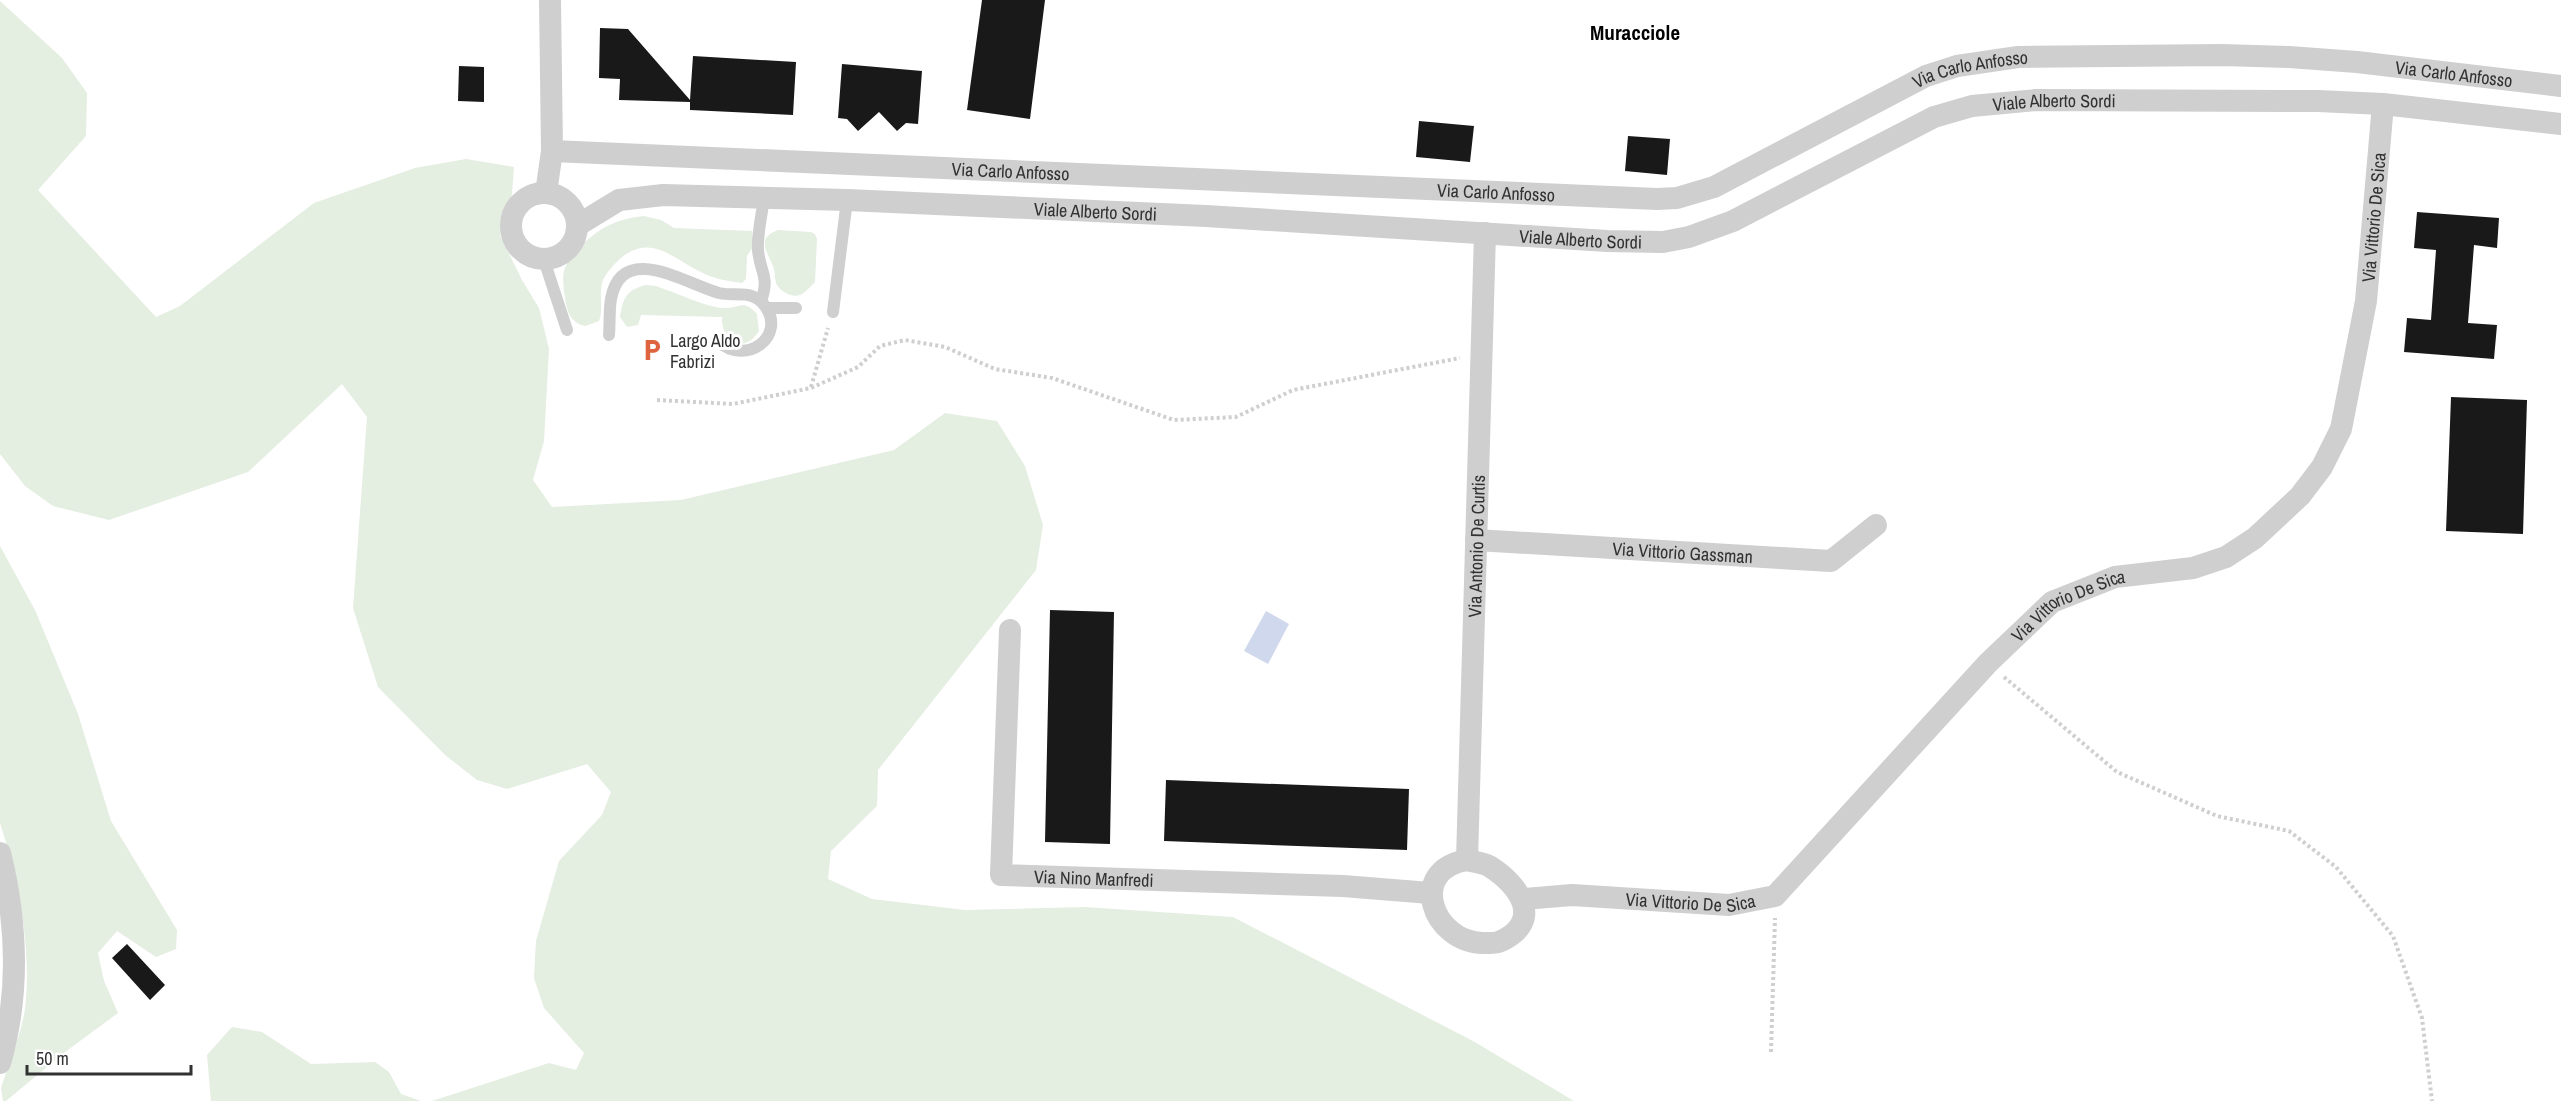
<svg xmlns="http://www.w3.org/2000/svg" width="2561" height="1101" font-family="'Archivo Narrow',sans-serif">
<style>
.green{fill:#e4eee1}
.water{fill:#cfd8ec}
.building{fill:#191919}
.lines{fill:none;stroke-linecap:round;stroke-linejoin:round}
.path{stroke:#cfcfcf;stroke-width:4;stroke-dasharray:3 3;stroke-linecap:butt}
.service{stroke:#cfcfcf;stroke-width:12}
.minor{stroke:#cfcfcf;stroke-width:22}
.labels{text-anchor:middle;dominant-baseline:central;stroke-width:6;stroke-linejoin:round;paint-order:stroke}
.street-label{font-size:18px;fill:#323232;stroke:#fff}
.poi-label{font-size:18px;fill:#323232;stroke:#fff;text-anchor:start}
.quarter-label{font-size:21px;font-weight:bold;fill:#000;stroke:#fff}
</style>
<rect width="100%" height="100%" fill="#fff"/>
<!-- green -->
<path class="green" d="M0,1l62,57 25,35 -1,43 -48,54 118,127 24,-11 134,-103 101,-35 51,-9 48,8 -2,27 -12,41 22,45 17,28 10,41 -5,92 -11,39 19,27 129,-7 213,-50 51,-37 52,8 28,45 18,59 -7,45 -158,200 -1,36 -46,45 -3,28 44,20 93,11 120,-3 148,10 240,124 101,60h-1142l117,-38 27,7 8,-17 -40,-45 -10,-30 2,-37 23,-80 43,-46 9,-23 -24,-28 -80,25 -30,-9 -32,-25 -67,-68 -25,-79 14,-191 -25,-33 -94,88 -139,48 -56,-14 -28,-20 -25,-32z
M644,216l17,4 13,8 78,3 2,14 -7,11 -1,23 -4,4c-14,-2 -28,-4 -41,-11 -28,-13 -49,-39 -80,-14 -6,5 -14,14 -18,22 -5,13 1,29 -4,41l-14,5c-14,-3 -18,-14 -20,-28 -1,-8 -3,-19 -1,-27 2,-8 8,-14 13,-20 19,-22 38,-32 67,-35z
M778,230l33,2 4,2 2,5 -2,43c-4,4 -10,11 -15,13 -8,3 -21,-4 -24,-12 -1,-4 -1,-10 -2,-14 -5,-16 -20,-30 4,-39z
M646,285l10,1c18,6 50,21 67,22 16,1 20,-10 34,6l2,17c-15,24 -38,11 -37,-14l-81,-2 -3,10 -11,2 -7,-10c3,-19 6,-27 26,-32z
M0,546l35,64 43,104 33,107 66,109 -1,19 -20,8 -39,-26 -19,22 6,28 14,32 -53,39 -59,49h-3l-2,-13c8,-25 20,-53 24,-79 7,-61 -6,-128 -25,-186z
M232,1027l30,5 49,32 64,-2 14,10 12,22 20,7h-210l-4,-46z"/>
<!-- water -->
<path class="water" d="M1266,611l23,13 -21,40 -24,-13z"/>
<!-- building -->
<path class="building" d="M982,0h63l-15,119 -63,-9z
M600,28l28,1 62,71 3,-44 103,6 -3,53 -103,-5v-8l-71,-2 1,-21 -21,-1z
M842,64l80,7 -4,53 -12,-1 -9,8 -18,-19 -21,19 -11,-12 -9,-1z
M459,66l25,1v35l-26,-1z
M1419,121l55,5 -4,36 -54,-5z
M1628,136l42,3 -3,36 -42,-4z
M2417,212l82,6 -2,30 -23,-3 -6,78 29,2 -3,34 -90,-7 3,-34 24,2 5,-70 -22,-2z
M2451,397l76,3 -4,134 -77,-3z
M1050,610l64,2 -4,232 -65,-2z
M1166,780l243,9 -2,61 -243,-9z
M127,944l38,41 -15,15 -38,-42z"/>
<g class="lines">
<!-- path -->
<path class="path" d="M811,387l17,-59
M657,400l76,4 78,-16 47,-21 22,-21 25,-6 40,7 50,22 57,9 122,42 62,-3 57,-27 167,-32
M2004,677l113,95 100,44 72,15 47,36 57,69 29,82 10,83
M1771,1052l4,-134"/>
<!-- service -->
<path class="service" d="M544,260l23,70
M761,301c9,-25 -1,-28 -3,-51 -1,-16 4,-36 6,-52
M767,308h29
M833,312l14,-112
M609,335c1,-12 0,-25 2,-36 11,-59 77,-14 108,-6 18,4 34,-4 46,13 22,30 -19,61 -47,35"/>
<!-- minor -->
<g class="minor">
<path id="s1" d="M550,0l2,151 1105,48 20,-1 37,-11 212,-111 31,-10 61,-9 204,-2 67,2 68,5 204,24"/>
<circle cx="544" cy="226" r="33"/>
<path d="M546,193l6,-42"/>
<path id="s2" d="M578,225l41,-25 44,-5 184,5 359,16 401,25 56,1 26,-5 44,-16 201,-104 38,-11 64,-6 282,1 65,3 178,20"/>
<path id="s3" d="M1476,540l355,21 45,-36"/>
<path id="s4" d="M1010,630l-9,245 342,11 87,7"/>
<path d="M0,853c17,69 20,141 0,210"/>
<path id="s5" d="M1467,860l18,-627"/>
<path d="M1467,860c7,2 16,3 22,6 31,19 55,55 12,75 -6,3 -12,2 -18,2 -51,-1 -76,-73 -16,-83z"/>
<path id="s6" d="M1523,899l49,-4 157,10 46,-9 213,-233 64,-61 63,-25 78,-9 33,-11 29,-19 45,-42 22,-29 19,-38 25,-128 17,-197"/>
</g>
</g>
<!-- icons -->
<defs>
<g id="parking-bare" transform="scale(1.8)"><path d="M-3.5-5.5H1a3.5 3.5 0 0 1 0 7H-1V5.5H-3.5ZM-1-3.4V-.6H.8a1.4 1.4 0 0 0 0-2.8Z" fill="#de643f" stroke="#fff" stroke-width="2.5" paint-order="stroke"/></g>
</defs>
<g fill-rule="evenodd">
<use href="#parking-bare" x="652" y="350"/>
</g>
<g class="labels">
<!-- street labels -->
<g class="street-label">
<text stroke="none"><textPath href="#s1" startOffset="1600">Via Carlo Anfosso</textPath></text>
<text stroke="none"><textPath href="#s1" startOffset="2086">Via Carlo Anfosso</textPath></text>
<text stroke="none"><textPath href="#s2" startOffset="1515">Viale Alberto Sordi</textPath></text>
<text stroke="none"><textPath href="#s1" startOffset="610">Via Carlo Anfosso</textPath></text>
<text stroke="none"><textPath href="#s1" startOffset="1096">Via Carlo Anfosso</textPath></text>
<text stroke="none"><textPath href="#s2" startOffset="525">Viale Alberto Sordi</textPath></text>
<text stroke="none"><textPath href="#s6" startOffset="1228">Via Vittorio De Sica</textPath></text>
<text stroke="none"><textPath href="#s2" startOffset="1011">Viale Alberto Sordi</textPath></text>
<text stroke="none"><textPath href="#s5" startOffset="314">Via Antonio De Curtis</textPath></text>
<text stroke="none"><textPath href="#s3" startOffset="207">Via Vittorio Gassman</textPath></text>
<text stroke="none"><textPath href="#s6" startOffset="670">Via Vittorio De Sica</textPath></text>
<text stroke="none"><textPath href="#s4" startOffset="338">Via Nino Manfredi</textPath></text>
<text stroke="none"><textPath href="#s6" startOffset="168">Via Vittorio De Sica</textPath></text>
</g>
<!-- poi labels -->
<g class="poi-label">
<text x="670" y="340">Largo Aldo<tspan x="670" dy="21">Fabrizi</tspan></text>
</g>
<!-- quarter labels -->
<g class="quarter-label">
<text x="1635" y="32">Muracciole</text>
</g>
</g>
<!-- scale -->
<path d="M27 1065v9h164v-9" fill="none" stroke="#323232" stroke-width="3"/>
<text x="36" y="1065" font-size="18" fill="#323232" stroke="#ffffff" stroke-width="4.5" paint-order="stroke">50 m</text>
</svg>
